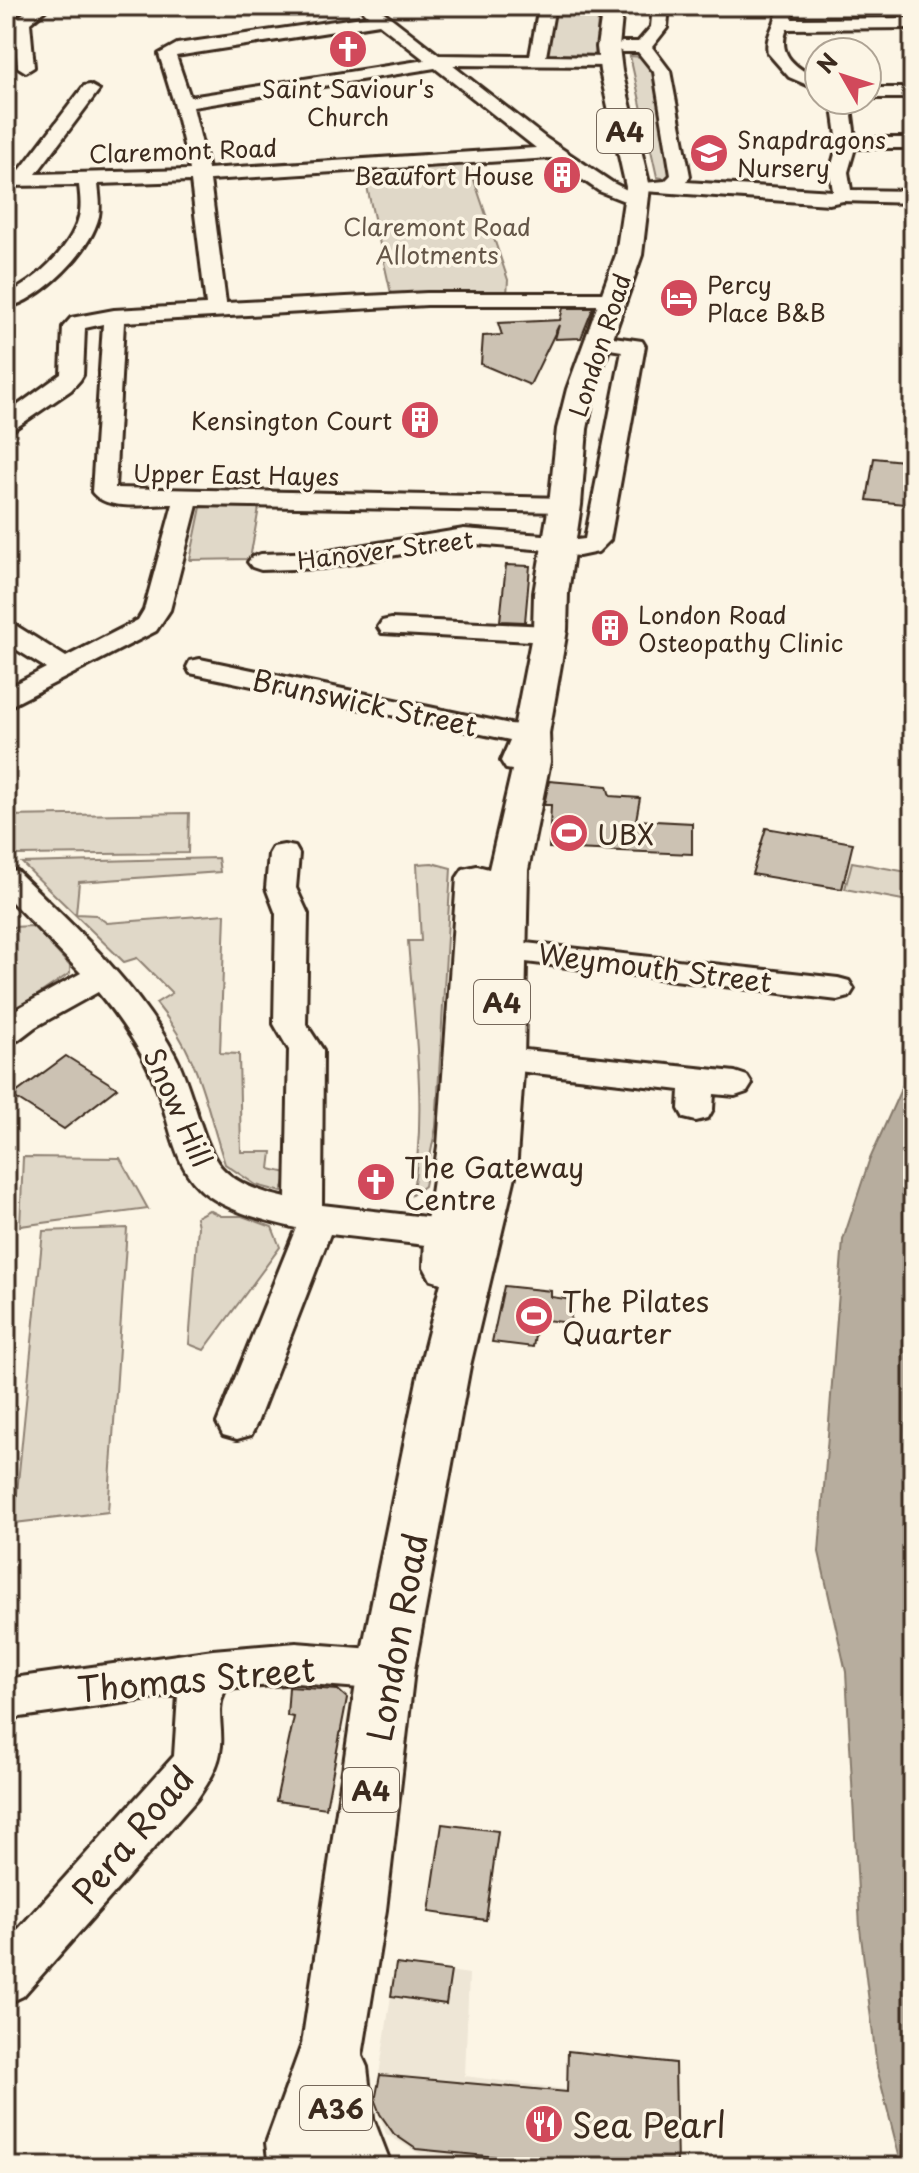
<svg xmlns="http://www.w3.org/2000/svg" width="919" height="2173" font-family="'Playpen Sans',sans-serif">
<style>
.built{fill:#eee6d6}
.green{fill:#e0d8c8;stroke:#8e8173;stroke-width:2}
.water{fill:#b7ad9e;stroke:#85796b;stroke-width:2}
.building{fill:#ccc2b3;stroke:#3b2a1e;stroke-width:2}
.lines{fill:none;stroke-linecap:round;stroke-linejoin:round}
.minor-casing{stroke:#3b2a1e;stroke-width:6}
.trunk-casing{stroke:#3b2a1e;stroke-width:6}
.minor{fill:#fcf5e5;fill-rule:evenodd}
.trunk{fill:#fcf5e5;fill-rule:evenodd}
.labels{text-anchor:middle;dominant-baseline:central;stroke-width:7;stroke-linejoin:round;paint-order:stroke}
.far-poi-label{font-size:24px;fill:#3b2a1e;stroke:#fcf5e5;text-anchor:start}
.far-street-label{font-size:24px;fill:#3b2a1e;stroke:#fcf5e5}
.far-park-label{font-size:24px;fill:#645648;stroke:#fcf5e5}
.shield{fill:#fcf5e5;stroke:#75675a;stroke-width:2}
.shield-label{font-size:26px;font-weight:bold;fill:#3b2a1e}
.street-label{font-size:28px;fill:#3b2a1e;stroke:#fcf5e5}
.poi-label{font-size:28px;fill:#3b2a1e;stroke:#fcf5e5;text-anchor:start}
.near-street-label{font-size:34px;fill:#3b2a1e;stroke:#fcf5e5}
.near-poi-label{font-size:34px;fill:#3b2a1e;stroke:#fcf5e5;text-anchor:start}
</style>
<rect width="100%" height="100%" fill="#fcf5e5"/>
<filter id="ink" filterUnits="userSpaceOnUse"><feTurbulence type="fractalNoise" baseFrequency=".0125" numOctaves="2"/><feDisplacementMap in="SourceGraphic" scale="16" xChannelSelector="R" yChannelSelector="G"/><feConvolveMatrix kernelMatrix="1 2 1 2 8 2 1 2 1" color-interpolation-filters="sRGB"/></filter>
<g filter="url(#ink)">
<!-- built -->
<path class="built" d="M396,1963l73,11 -4,102 105,14 -4,75 -146,-11 -34,-20 -11,-33z"/>
<!-- green -->
<path class="green" d="M556,6h43l-4,52h-48z
M630,56l14,1 10,6 18,111 -5,5 -10,-2z
M468,162l40,118 -1,14 -115,4 -29,-129z
M260,502l-10,57 -60,1 11,-53z
M189,813l-1,40 -171,2 -11,-17v-22z
M218,858l2,14 -141,10 -3,32 20,1 11,8 118,-9 -5,139 19,1 2,98h31l-2,17 17,4 -5,19 -26,-7 -31,-21c-22,-66 -23,-104 -69,-161l16,-10 -35,-35 -13,4 -102,-99z
M852,862l61,11v29l-68,-13z
M432,863l19,5 -15,259 -12,59 -12,9c16,-83 2,-170 -4,-254h13l-4,-77z
M33,926l37,40v7l-64,43v-50l6,-39z
M23,1157l97,1 28,51 -128,17z
M209,1210l12,6h21l30,11 8,20 -76,103 -15,-6 9,-118 -2,-9z
M127,1228l-19,284 -94,11 29,-292z"/>
<!-- water -->
<path class="water" d="M913,1062v1105h-11l-25,-99 -17,-140 -14,-256 -27,-120 24,-312 26,-79z"/>
<!-- building -->
<path class="building" d="M563,308h30l-12,30 -26,1 4,-14 -29,60 -49,-21 2,-28 19,-1 -4,-12 62,-3z
M874,458l39,4v43l-46,-5z
M506,565l24,1 -5,56 -25,-1z
M549,781l58,5 3,10 30,2 -4,22 56,3v31l-143,-6 2,-43h-7z
M766,828l87,15 -11,46 -90,-15z
M66,1056l51,32 -53,41 -52,-33z
M504,1286l47,5v6l22,3 -3,23 -32,-4 -5,28 -41,-5z
M289,1687l49,3 9,8 -21,110 -50,-7 18,-84 -7,-1z
M442,1824l56,7 -12,89 -57,-8z
M396,1964l55,7 -5,33 -55,-8z
M568,2051l107,12 2,104h-78l-183,-18 -22,-15 -14,-20 -5,-13 5,-26 187,17z"/>
<g class="lines">
<!-- minor casing -->
<g class="minor-casing">
<path id="minor" d="M32,6h18l-20,17 4,44 -8,5 -8,-5 -4,-46z
M358,6h18l63,49 91,1 9,-50h16l-9,50 64,1 8,5 -2,4 -164,-1 95,74 66,44 34,17 -10,6 -38,-15 -48,-33 -341,22 16,123 201,-10h187l10,6 -10,6h-187l-303,17 -9,166 450,10 9,2 3,5 -3,5 -9,2 -368,-7 -27,105 -14,21 -150,77v-19l40,-21 -40,-25v-20l9,2 51,32 72,-37 6,-10 29,-106c-22,0 -66,8 -81,-12l11,-168 -18,4 -2,47 -3,5 -9,10 -57,39 -8,2v-17l55,-40 2,-47 8,-9 43,-8 92,-5 -15,-124 -93,3c1,11 3,22 1,32 -9,37 -57,83 -93,92v-13c29,-13 65,-47 73,-78 3,-11 1,-22 0,-32l-73,1v-12h11l67,-88 6,-1 9,5 -63,84 154,-4 -16,-67 -15,-49 18,-10 192,-28zM379,24l46,36 -235,37 -14,-41zM435,68l101,80 -328,21 -15,-62z
M653,6h16l-2,22 -15,19 18,24 20,105 -4,6 147,9 -3,-19 8,-29 -6,-43h18l5,38h58v10h-58l-7,24 3,18 62,1v12l-70,-2 -14,3 -185,-13 -2,-4 2,-4 21,-2 6,-6 -17,-103 -16,-20h-16l-8,-5 8,-5h16l13,-15z
M778,6h16l-2,13 121,-1v10l-126,1c-11,26 10,40 32,50v11l-30,-13 -21,-24c-4,-18 10,-29 10,-47z
M867,88h46v10h-46z
M599,335l43,6 3,5 -35,194 -12,12 -19,4 -22,-2 -11,-4 -82,-7 -141,25 -62,2 -9,-3 -4,-5 4,-5 9,-3 62,-2 141,-23 93,7 11,5 17,-2 37,-188 -31,-5 -3,-5z
M391,619l158,7 9,2 4,6 -4,6 -9,2 -167,-9 -4,-6 4,-6z
M200,659l310,65 31,3 4,6 -4,6 -31,1 -320,-67 -3,-6 3,-6z
M284,845l11,2 4,7 -3,34 12,26 -2,110 17,26 -1,155 147,17 13,4 5,10 -5,10 -13,4 -139,-16 -73,189 -6,12 -14,4 -14,-4 -6,-12 79,-195c-29,-7 -62,-15 -87,-32 -36,-24 -38,-74 -53,-110 -13,-35 -35,-66 -58,-94l-63,35 -17,13 -12,3v-28l75,-42 -75,-77v-28l11,3c58,57 120,112 158,184 17,31 27,90 46,112 16,18 43,26 65,31l3,-148 -15,-26 2,-110 -10,-26 3,-34 4,-7z
M480,938l358,40 11,3 5,8 -5,8 -11,3 -369,-45 -5,-7 5,-7z
M478,1045l257,27 12,4 5,8 -5,8 -12,4 -21,-2 -1,15 -5,9 -12,3 -12,-3 -5,-9 1,-19 -214,-25 -5,-8 5,-8z
M296,1643l90,7 16,6 6,14 -6,14 -16,6 -90,-7 -70,6c-11,18 -3,38 -5,57 -2,21 -13,37 -24,53l-174,197 -17,8v-61l168,-187 4,-61 -172,24v-40l207,-29z"/>
</g>
<!-- trunk casing -->
<g class="trunk-casing">
<path id="trunk" d="M603,6h20l-4,41 3,24 28,116 -8,68 -47,134 -8,40 -6,76 -13,88 -1,37 -18,103 1,29 -22,108 -4,189 -8,113 -46,194 -56,304 -28,240 -24,146 5,11 6,51 19,49h-123l-3,-24 36,-99 56,-374 62,-304 21,-83 -10,-3 -7,-13 1,-33 13,-88 19,-268 6,-9 14,-3 12,3 23,-99 -6,-1 -5,-8 12,-28 20,-103 1,-37 15,-88 8,-76 10,-40 49,-134 10,-68 -26,-116 -3,-24z"/>
</g>
<!-- minor -->
<use href="#minor" class="minor"/>
<!-- trunk -->
<use href="#trunk" class="trunk"/>
</g>
</g>
<!-- icons -->
<defs>
<g id="church-disc" transform="scale(2)"><circle r="9.5" fill="#d1495b" stroke="#fcf5e5"/><path d="M-1.2-6h2.4v3.5h3.3v2.4h-3.3V6h-2.4V-.1h-3.3v-2.4h3.3Z" fill="#fff"/></g>
<g id="school-disc" transform="scale(2)"><circle r="9.5" fill="#d1495b" stroke="#fcf5e5"/><path d="M0-5L7-2L0 1L-7-2ZM-4 1L0 2.5L4 1V4Q0 6-4 4Z" fill="#fff"/></g>
<g id="building-disc" transform="scale(2)"><circle r="9.5" fill="#d1495b" stroke="#fcf5e5"/><path d="M-4-6H4V6H1V3H-1V6H-4ZM-2.5-4.3h1.7v1.8h-1.7ZM.8-4.3h1.7v1.8H.8ZM-2.5-1h1.7V.8h-1.7ZM.8-1h1.7V.8H.8Z" fill="#fff"/></g>
<g id="hotel-disc" transform="scale(2)"><circle r="9.5" fill="#d1495b" stroke="#fcf5e5"/><path d="M-6-4.5h1.5V1H6V5H4.5V3h-9V5H-6ZM-4 0a1.8 1.8 0 1 1 3.6 0ZM.5 0V-2.5h3Q6-2.5 6 0Z" fill="#fff"/></g>
<g id="stadium-disc" transform="scale(2)"><circle r="9.5" fill="#d1495b" stroke="#fcf5e5"/><path d="M0-5a6.5 5 0 1 0 0 10a6.5 5 0 1 0 0-10ZM-3.5-1.8h7v3.6h-7Z" fill="#fff"/></g>
<g id="restaurant-disc" transform="scale(2)"><circle r="9.5" fill="#d1495b" stroke="#fcf5e5"/><path d="M-5-6h1v4h1v-4h1v4h1v-4h1v5L-1.5 .5V6h-2V.5L-5-1ZM5-6V6H3V1.5H1.5Q1.5-4 5-6Z" fill="#fff"/></g>
</defs>
<g fill-rule="evenodd">
<use href="#church-disc" x="348" y="49"/>
<use href="#school-disc" x="709" y="153"/>
<use href="#building-disc" x="562" y="175"/>
<use href="#hotel-disc" x="679" y="298"/>
<use href="#building-disc" x="420" y="420"/>
<use href="#building-disc" x="610" y="628"/>
<use href="#stadium-disc" x="569" y="833"/>
<use href="#church-disc" x="376" y="1182"/>
<use href="#stadium-disc" x="534" y="1316"/>
<use href="#restaurant-disc" x="544" y="2124"/>
</g>
<g class="labels">
<!-- far-poi labels -->
<g class="far-poi-label">
<text x="348" y="88" text-anchor="middle">Saint Saviour's<tspan x="348" dy="28">Church</tspan></text>
<text x="737" y="139">Snapdragons<tspan x="737" dy="28">Nursery</tspan></text>
<text x="534" y="175" text-anchor="end">Beaufort House</text>
<text x="707" y="284">Percy<tspan x="707" dy="28">Place B&amp;B</tspan></text>
<text x="392" y="420" text-anchor="end">Kensington Court</text>
<text x="638" y="614">London Road<tspan x="638" dy="28">Osteopathy Clinic</tspan></text>
</g>
<!-- far-street labels -->
<g class="far-street-label">
<text transform="translate(183 150) rotate(-2)">Claremont Road</text>
<text transform="translate(599 345) rotate(-72)">London Road</text>
<text transform="translate(236 474) rotate(1)">Upper East Hayes</text>
<text transform="translate(385 549) rotate(-7)">Hanover Street</text>
</g>
<!-- far-park labels -->
<g class="far-park-label">
<text x="437" y="226">Claremont Road<tspan x="437" dy="28">Allotments</tspan></text>
</g>
<!-- shield labels -->
<g class="shield">
<rect x="597" y="109" width="56" height="44" rx="6"/>
<rect x="474" y="980" width="56" height="44" rx="6"/>
<rect x="343" y="1768" width="56" height="44" rx="6"/>
<rect x="300" y="2086" width="72" height="44" rx="6"/>
</g>
<g class="shield-label">
<text x="625" y="131">A4</text>
<text x="502" y="1002">A4</text>
<text x="371" y="1790">A4</text>
<text x="336" y="2108">A36</text>
</g>
<!-- street labels -->
<g class="street-label">
<text transform="translate(365 702) rotate(12)">Brunswick Street</text>
<text transform="translate(655 967) rotate(7)">Weymouth Street</text>
<text transform="translate(179 1107) rotate(66)">Snow Hill</text>
</g>
<!-- poi labels -->
<g class="poi-label">
<text x="597" y="833">UBX</text>
<text x="404" y="1166">The Gateway<tspan x="404" dy="32">Centre</tspan></text>
<text x="562" y="1300">The Pilates<tspan x="562" dy="32">Quarter</tspan></text>
</g>
<!-- near-street labels -->
<g class="near-street-label">
<text transform="translate(396 1637) rotate(-80)">London Road</text>
<text transform="translate(196 1678) rotate(-5)">Thomas Street</text>
<text transform="translate(132 1834) rotate(-50)">Pera Road</text>
</g>
<!-- near-poi labels -->
<g class="near-poi-label">
<text x="572" y="2124">Sea Pearl</text>
</g>
</g>
<!-- margin -->
<rect width="919" height="2173" fill="none" stroke="#fcf5e5" stroke-width="32"/>
<rect x="16" y="16" width="887" height="2141" fill="none" stroke="#3b2a1e" stroke-width="3" filter="url(#ink)"/>
<!-- north arrow -->
<g transform="translate(843 76) rotate(309)"><circle r="38" fill="#fcf5e5" stroke="#afa495" stroke-width="2"/>
<path d="M0-6L14 30L0 20L-14 30Z" fill="#d1495b"/>
<text y="-12" font-size="22" font-weight="bold" text-anchor="middle" fill="#3b2a1e">N</text>
</g>
</svg>
